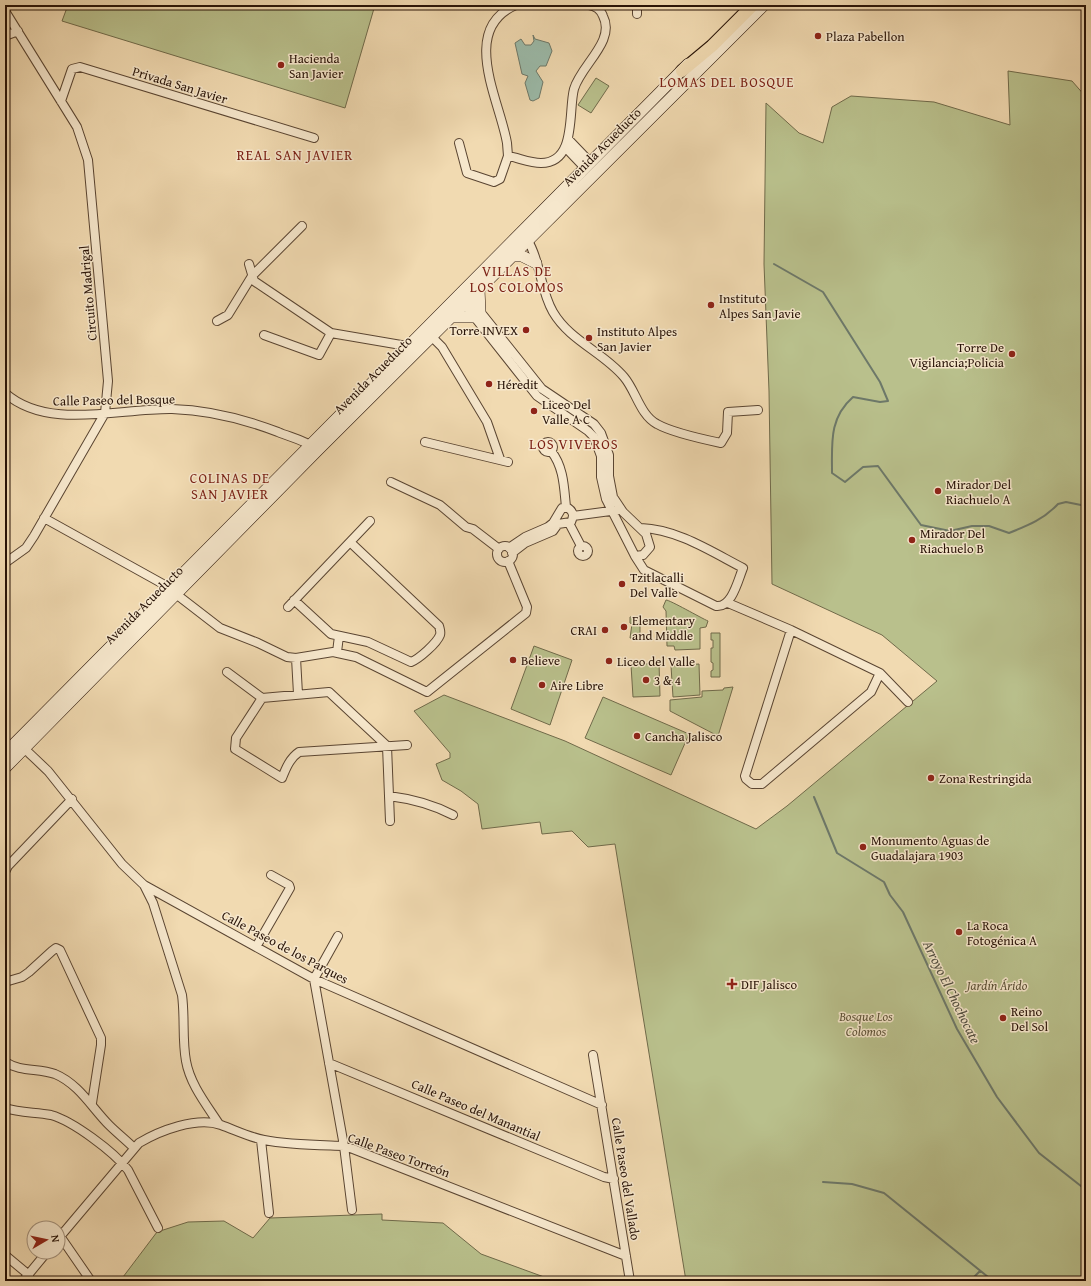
<svg xmlns="http://www.w3.org/2000/svg" width="1091" height="1286" font-family="'Gentium Book Plus',serif">
<style>
.green{fill:#b9c08c;stroke:#706a4a}
.water{fill:#9bbbaa;stroke:#6d7869}
.lines{fill:none;stroke-linecap:round;stroke-linejoin:round}
.stream{stroke:#6d7869;stroke-width:2}
.minor-casing{stroke:#5a4532;stroke-width:10}
.secondary-casing{stroke:#281307;stroke-width:12}
.primary-casing{stroke:#281307;stroke-width:14}
.minor{stroke:#f6e7cc;stroke-width:8}
.secondary{stroke:#f6e7cc;stroke-width:11}
.primary{stroke:#f1dab1;stroke-width:12}
.poi-dot{fill:#8f2418;stroke:#f6e7cc;stroke-width:1.5}
.labels{text-anchor:middle;dominant-baseline:central;stroke-width:3;stroke-linejoin:round;paint-order:stroke}
.poi-label{font-size:13px;fill:#281307;stroke:#f6e7cc;text-anchor:start}
.street-label{font-size:13px;fill:#281307;stroke:#f6e7cc}
.park-label{font-size:13px;font-style:italic;fill:#5b5036;stroke:#f6e7cc}
.neighbourhood-label{font-size:14px;letter-spacing:1px;fill:#7a1f14;stroke:#f6e7cc}
.water-label{font-size:14px;font-style:italic;fill:#504e40;stroke:#f6e7cc}
</style>
<rect width="100%" height="100%" fill="#f1dab1"/>
<filter id="stains"><feTurbulence type="fractalNoise" baseFrequency=".005" numOctaves="4"/><feColorMatrix values="0 0 0 0 .2 0 0 0 0 .09 0 0 0 0 .02 0 0 0 .5 -.17"/></filter>
<radialGradient id="worn" r=".72"><stop offset=".6" stop-color="#630" stop-opacity="0"/><stop offset="1" stop-color="#630" stop-opacity=".3"/></radialGradient>
<!-- green -->
<path class="green" d="M68,5h307l-30,103 -283,-87z
M1008,71l64,10 14,16v1184h-400l-71,-437 -27,3 -16,-16 -30,3 -2,-12 -58,7 -4,-25 -17,-13 -19,-11 -6,-16 14,-6v-5l-36,-42 30,-16 121,46 191,88 31,-23 150,-125 -55,-46 -110,-51 -3,-193 -5,-127 2,-161 33,30 24,10 9,-36 19,-11 83,6 76,23z
M596,78l13,8 -18,27 -13,-8z
M666,600c4,0 35,18 42,21l-2,6 -6,1v21l-25,1 -1,-4h-7l-1,-35 -3,-4z
M640,616v22h-10l2,-14 -2,-1v-6z
M711,633h9v44h-9v-6l2,-1v-7l-2,-1v-14h2v-8h-2z
M534,646l38,14 -22,65 -39,-16z
M659,663l1,33 -27,1 -2,-32z
M699,664l1,31 -27,2 -2,-31z
M733,687l-15,49 -48,-25v-11l32,-3v-6l21,-1 1,-2z
M603,697l86,37 -18,41 -86,-37z
M382,1214v6l61,3 38,31 74,27h-435l37,-49 31,-10 36,-1 29,17 17,-20z"/>
<!-- water -->
<path class="water" d="M533,35l2,4 14,4 3,8 -6,15h-6l-4,5 7,11 -4,16 -6,3 -3,-1 -5,-17 3,-7 -6,-2 -7,-31 6,-4 4,6h6l3,-4z"/>
<g class="lines">
<!-- stream -->
<path class="stream" d="M774,264l49,28 57,90 8,19 -8,1 -27,-5c-24,21 -21,46 -21,76l13,9 18,-15 15,-1 43,59 29,6 22,-5h17l20,7c20,-8 35,-14 49,-29l8,-2 20,4
M814,797l23,56 47,29 6,13 13,17 54,117 40,68 42,56 47,37
M823,1182l29,2 32,9 109,88
M469,1280v1
M970,1281l10,-10"/>
<!-- minor casing -->
<g class="minor-casing">
<path id="minor" d="M637,5v9
M5,11l72,116 11,33 20,221 -3,32 -71,123 -8,12 -21,15
M5,36l13,-5
M61,101l11,-32 8,-2 234,71
M568,139l23,24
M459,143l8,30 27,9 6,-3 8,-23 -1,-13c-7,-42 -48,-114 9,-138
M565,147l20,21
M508,156c11,2 22,7 33,7 36,0 27,-52 33,-74 7,-24 42,-48 29,-73 -2,-6 -8,-10 -14,-11
M528,241c13,21 12,49 25,71 17,29 50,40 71,65 12,14 16,38 33,47 16,9 45,15 64,19l6,-10 1,-21 30,-2
M249,264l5,17 77,52 76,13
M461,300l76,96 51,35 6,6 7,19v21l5,22 29,57 8,-1 7,-8 -4,-13 -23,-22 -10,-15 -4,-21v-21l-8,-22 -7,-9 -52,-35 -76,-95
M217,321l11,-6 24,-39 50,-50
M264,335l55,20 12,-22
M432,337l10,10 45,75 13,37
M5,393c43,38 114,15 167,16 36,1 72,10 106,23 11,5 27,8 36,16
M543 447a5 5 0 1 1 10 0a5 5 0 1 1-10 0Z
M425,442l83,20
M551,451c13,16 13,37 15,56
M391,482l49,23 26,22 7,2 26,20
M573,516l45,-6
M44,518l119,66 57,44 38,15 29,14 9,1 37,-6 23,5 71,35 99,-79 1,-6 -19,-46
M569,523l12,23
M578 551a5 5 0 1 1 10 0a5 5 0 1 1-10 0Z
M497 554a8 8 0 1 1 16 0a8 8 0 1 1-16 0Z
M509,548l16,-11 23,-10 5,-4 9,-15h6c6,4 6,8 3,14l-13,2 -5,7 -28,12 -13,10
M635,556l9,14 72,36c16,2 22,-26 27,-38 -31,-16 -66,-39 -102,-40
M294,600l37,34 37,8 43,20c8,-3 26,-19 29,-27 1,-3 0,-5 -1,-9l-89,-84
M728,603l63,27 89,43 28,29
M288,607l82,-86
M791,630l-46,146 1,3 6,5h10l109,-92 9,-19
M337,652l2,-16
M296,658l2,36
M227,672l35,26 67,-6 58,54 3,75
M262,698l-26,40 -1,11 47,29c4,-10 8,-20 17,-26l108,-7
M5,744l23,8 20,19 74,93 22,21 170,94 288,126
M389,796c24,3 43,8 64,19
M5,872l3,-6 64,-67
M144,885l9,18 29,92c3,22 0,44 4,66 4,23 20,43 33,63
M338,936l-24,43 30,167 8,64
M256,947l34,-59 -1,-3 -18,-10
M5,982l17,-5 7,-5 23,-21 4,-3 4,2 41,88v7l-9,58
M593,1055l37,226
M5,1062c16,10 33,6 50,12 24,10 37,34 54,51 8,8 17,15 25,23
M329,1063l275,114 10,2
M5,1108c15,5 31,4 46,7 22,6 63,37 77,55l30,58
M261,1140l8,73
M60,1236l31,45
M58,1239l81,-96c20,-12 58,-27 82,-18 14,5 28,12 43,15 26,5 53,5 80,6l9,3 273,107
M5,1255l24,20
M23,1281l24,-29"/>
</g>
<!-- secondary casing -->
<g class="secondary-casing">
<path id="secondary" d="M513,256h9l14,7
M479,289l1,23
M452,317h23
M5,753l683,-689
M5,768l312,-317 447,-446"/>
</g>
<!-- primary casing -->
<g class="primary-casing">
<path id="primary" d="M682,71l30,-25 41,-41"/>
</g>
<!-- minor -->
<use href="#minor" class="minor"/>
<!-- secondary -->
<use href="#secondary" class="secondary"/>
<!-- primary -->
<use href="#primary" class="primary"/>
</g>
<!-- markers -->
<g class="poi-dot">
<circle cx="818" cy="36" r="4"/>
<circle cx="281" cy="65" r="4"/>
<circle cx="711" cy="305" r="4"/>
<circle cx="526" cy="330" r="4"/>
<circle cx="589" cy="338" r="4"/>
<circle cx="1012" cy="354" r="4"/>
<circle cx="489" cy="384" r="4"/>
<circle cx="534" cy="411" r="4"/>
<circle cx="938" cy="491" r="4"/>
<circle cx="912" cy="540" r="4"/>
<circle cx="622" cy="584" r="4"/>
<circle cx="624" cy="627" r="4"/>
<circle cx="605" cy="630" r="4"/>
<circle cx="513" cy="660" r="4"/>
<circle cx="609" cy="661" r="4"/>
<circle cx="646" cy="680" r="4"/>
<circle cx="542" cy="685" r="4"/>
<circle cx="637" cy="736" r="4"/>
<circle cx="931" cy="778" r="4"/>
<circle cx="863" cy="847" r="4"/>
<circle cx="959" cy="932" r="4"/>
<path d="M730 978h4v4h4v4h-4v4h-4v-4h-4v-4h4z"/>
<circle cx="1003" cy="1018" r="4"/>
</g>
<g class="labels">
<!-- poi labels -->
<g class="poi-label">
<text x="826" y="36">Plaza Pabellon</text>
<text x="289" y="58">Hacienda<tspan x="289" dy="15">San Javier</tspan></text>
<text x="719" y="298">Instituto<tspan x="719" dy="15">Alpes San Javie</tspan></text>
<text x="518" y="330" text-anchor="end">Torre INVEX</text>
<text x="597" y="331">Instituto Alpes<tspan x="597" dy="15">San Javier</tspan></text>
<text x="1004" y="347" text-anchor="end">Torre De<tspan x="1004" dy="15">Vigilancia;Policia</tspan></text>
<text x="497" y="384">Héredit</text>
<text x="542" y="404">Liceo Del<tspan x="542" dy="15">Valle A C</tspan></text>
<text x="946" y="484">Mirador Del<tspan x="946" dy="15">Riachuelo A</tspan></text>
<text x="920" y="533">Mirador Del<tspan x="920" dy="15">Riachuelo B</tspan></text>
<text x="630" y="577">Tzitlacalli<tspan x="630" dy="15">Del Valle</tspan></text>
<text x="632" y="620">Elementary<tspan x="632" dy="15">and Middle</tspan></text>
<text x="597" y="630" text-anchor="end">CRAI</text>
<text x="521" y="660">Believe</text>
<text x="617" y="661">Liceo del Valle</text>
<text x="654" y="680">3 &amp; 4</text>
<text x="550" y="685">Aire Libre</text>
<text x="645" y="736">Cancha Jalisco</text>
<text x="939" y="778">Zona Restringida</text>
<text x="871" y="840">Monumento Aguas de<tspan x="871" dy="15">Guadalajara 1903</tspan></text>
<text x="967" y="925">La Roca<tspan x="967" dy="15">Fotogénica A</tspan></text>
<text x="741" y="984">DIF Jalisco</text>
<text x="1011" y="1011">Reino<tspan x="1011" dy="15">Del Sol</tspan></text>
</g>
<!-- street labels -->
<g class="street-label">
<text transform="translate(180 85) rotate(17)">Privada San Javier</text>
<text transform="translate(602 147) rotate(-45)">Avenida Acueducto</text>
<text transform="translate(88 293) rotate(-95)">Circuito Madrigal</text>
<text transform="translate(373 375) rotate(-45)">Avenida Acueducto</text>
<text transform="translate(114 400) rotate(-1)">Calle Paseo del Bosque</text>
<text transform="translate(144 605) rotate(-45)">Avenida Acueducto</text>
<text transform="translate(285 947) rotate(28)">Calle Paseo de los Parques</text>
<text transform="translate(476 1110) rotate(23)">Calle Paseo del Manantial</text>
<text transform="translate(399 1155) rotate(20)">Calle Paseo Torreón</text>
<text transform="translate(626 1179) rotate(81)">Calle Paseo del Vallado</text>
</g>
<!-- park labels -->
<g class="park-label">
<text x="997" y="985">Jardín Árido</text>
<text x="866" y="1016">Bosque Los<tspan x="866" dy="15">Colomos</tspan></text>
</g>
<!-- neighbourhood labels -->
<g class="neighbourhood-label">
<text x="727" y="82">LOMAS DEL BOSQUE</text>
<text x="295" y="155">REAL SAN JAVIER</text>
<text x="517" y="271">VILLAS DE<tspan x="517" dy="16">LOS COLOMOS</tspan></text>
<text x="574" y="444">LOS VIVEROS</text>
<text x="230" y="478">COLINAS DE<tspan x="230" dy="16">SAN JAVIER</tspan></text>
</g>
<!-- water labels -->
<g class="water-label">
<text transform="translate(952 992) rotate(64)">Arroyo El Chochocate</text>
</g>
</g>
<!-- margin -->
<rect width="1091" height="1286" fill="none" stroke="#f1dab1" stroke-width="20"/>
<rect x="6" y="6" width="1079" height="1274" fill="none" stroke="#281307" stroke-width="2"/>
<rect x="10" y="10" width="1071" height="1266" fill="none" stroke="#281307"/>
<!-- north arrow -->
<g transform="translate(46 1240) rotate(81)"><circle r="19" fill="#f6e7cc" stroke="#a4927d"/>
<path d="M0-3L7 15L0 10L-7 15Z" fill="#8f2418"/>
<text y="-6" font-size="11" font-weight="bold" text-anchor="middle" fill="#281307">N</text>
</g>
<rect width="100%" height="100%" filter="url(#stains)"/>
<rect width="100%" height="100%" fill="url(#worn)"/>
</svg>
